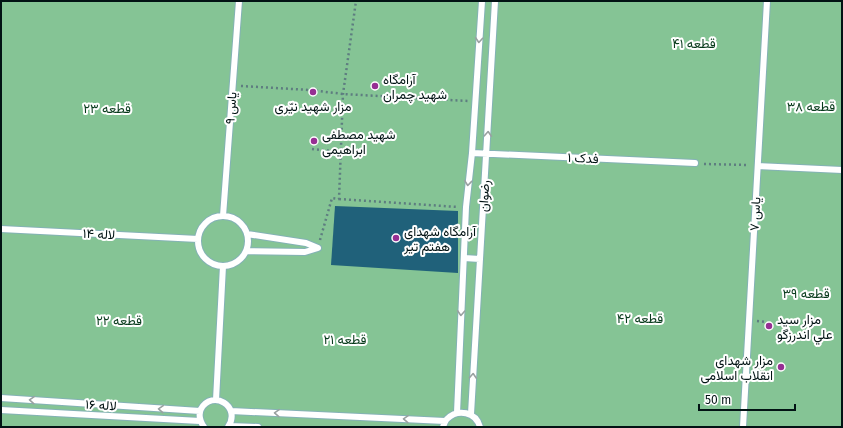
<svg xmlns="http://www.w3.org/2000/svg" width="843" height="428" font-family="'Fira Sans',Vazirmatn,sans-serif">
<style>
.green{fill:#85c495}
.building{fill:#20617a}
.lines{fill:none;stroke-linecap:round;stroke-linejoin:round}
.lane-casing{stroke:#84b2b5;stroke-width:8}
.path{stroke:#5e7d80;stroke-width:2.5;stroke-dasharray:2 3;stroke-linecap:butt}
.lane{stroke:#fff;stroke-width:6}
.oneway{stroke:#9aa1a1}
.poi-dot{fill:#962f93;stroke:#fff;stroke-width:1.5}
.labels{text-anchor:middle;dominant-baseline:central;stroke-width:4;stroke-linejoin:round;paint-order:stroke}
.park-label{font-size:13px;fill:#083b1c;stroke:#fff}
.poi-label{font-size:13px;fill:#021314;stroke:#fff;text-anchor:start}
.street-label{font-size:13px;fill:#021314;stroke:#fff}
</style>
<rect width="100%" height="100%" fill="#beedf1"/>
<!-- green -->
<path class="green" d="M1,1h841v426h-841z"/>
<!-- building -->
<path class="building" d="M335,206l123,5v62l-127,-8z"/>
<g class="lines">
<!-- lane casing -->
<g class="lane-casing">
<path id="lane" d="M472,153l223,10
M758,166l84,4
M223,216l16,-215
M198 241a25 25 0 1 1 50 0a25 25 0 1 1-50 0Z
M1,229l197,10
M246,251l59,1 13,-4 -12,-5 -59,-9
M464,258l16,1
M1,398l199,13
M216,400l7,-134
M1,410l199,11
M231,411l214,10
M457,413l9,-206 6,-54 10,-152
M471,414l24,-413
M229,426l29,1
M204,427c-4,-6 -6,-12 -3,-18 11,-20 41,-3 27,18
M443,427c1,-3 2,-6 4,-8 11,-11 29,-7 33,8
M743,427l24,-426"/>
</g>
<!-- path -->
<path class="path" d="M241,86l69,4 33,4 125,7
M312,149l28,3
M704,164l45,1
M339,199l119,8
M320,240l12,-42 7,1 4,-105 13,-93
M757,321l9,1"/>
<!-- lane -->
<use href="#lane" class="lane"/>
</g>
<!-- one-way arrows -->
<defs><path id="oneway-chevron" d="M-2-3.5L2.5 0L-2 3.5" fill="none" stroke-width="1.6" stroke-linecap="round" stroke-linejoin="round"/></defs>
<g class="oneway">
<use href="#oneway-chevron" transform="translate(479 40) rotate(94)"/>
<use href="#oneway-chevron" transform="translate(488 134) rotate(-87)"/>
<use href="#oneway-chevron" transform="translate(468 183) rotate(96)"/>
<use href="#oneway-chevron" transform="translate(461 313) rotate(93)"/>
<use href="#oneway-chevron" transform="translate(473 376) rotate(-87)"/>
<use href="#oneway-chevron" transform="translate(32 400) rotate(-176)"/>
<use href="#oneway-chevron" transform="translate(161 409) rotate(-176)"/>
<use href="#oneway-chevron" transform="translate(277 413) rotate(-177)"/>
<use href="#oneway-chevron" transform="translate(406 419) rotate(-177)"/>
</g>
<!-- markers -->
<g class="poi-dot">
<circle cx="375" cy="86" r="4"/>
<circle cx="313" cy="92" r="4"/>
<circle cx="314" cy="141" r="4"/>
<circle cx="396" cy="238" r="4"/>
<circle cx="769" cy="326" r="4"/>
<circle cx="781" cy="367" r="4"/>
</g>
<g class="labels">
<!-- park labels -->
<g class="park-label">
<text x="694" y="43">قطعه ۴۱</text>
<text x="811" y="106">قطعه ۳۸</text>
<text x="107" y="108">قطعه ۲۳</text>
<text x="806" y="293">قطعه ۳۹</text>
<text x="640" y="318">قطعه ۴۲</text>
<text x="119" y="320">قطعه ۲۲</text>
<text x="345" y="339">قطعه ۲۱</text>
</g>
<!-- poi labels -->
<g class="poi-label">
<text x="383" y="79">آرامگاه<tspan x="383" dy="15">شهید چمران</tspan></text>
<text x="313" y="106" text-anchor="middle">مزار شهید نیّری</text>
<text x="322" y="134">شهید مصطفی<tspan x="322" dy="15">ابراهیمی</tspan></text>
<text x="404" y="231">آرامگاه شهدای<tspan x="404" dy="15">هفتم تیر</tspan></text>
<text x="777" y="319">مزار سيد<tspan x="777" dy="15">علي اندرزگو</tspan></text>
<text x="773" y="360" text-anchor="end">مزار شهدای<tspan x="773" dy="15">انقلاب اسلامی</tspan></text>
</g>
<!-- street labels -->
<g class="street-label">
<text transform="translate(231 108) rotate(-86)">یاس ۹</text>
<text transform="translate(583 158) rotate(3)">فدک ۱</text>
<text transform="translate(484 196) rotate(-86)">رضوان</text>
<text transform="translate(755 214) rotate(-87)">یاس ۷</text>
<text transform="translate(99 234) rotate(3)">لاله ۱۴</text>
<text transform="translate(101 405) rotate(4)">لاله ۱۶</text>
</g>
</g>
<!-- border -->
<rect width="843" height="428" fill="none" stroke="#021314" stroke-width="4"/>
<!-- scale -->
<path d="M699 404v6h96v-6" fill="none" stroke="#021314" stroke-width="2"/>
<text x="705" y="404" font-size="12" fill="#021314" stroke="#ffffff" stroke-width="3" paint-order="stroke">50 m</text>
</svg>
